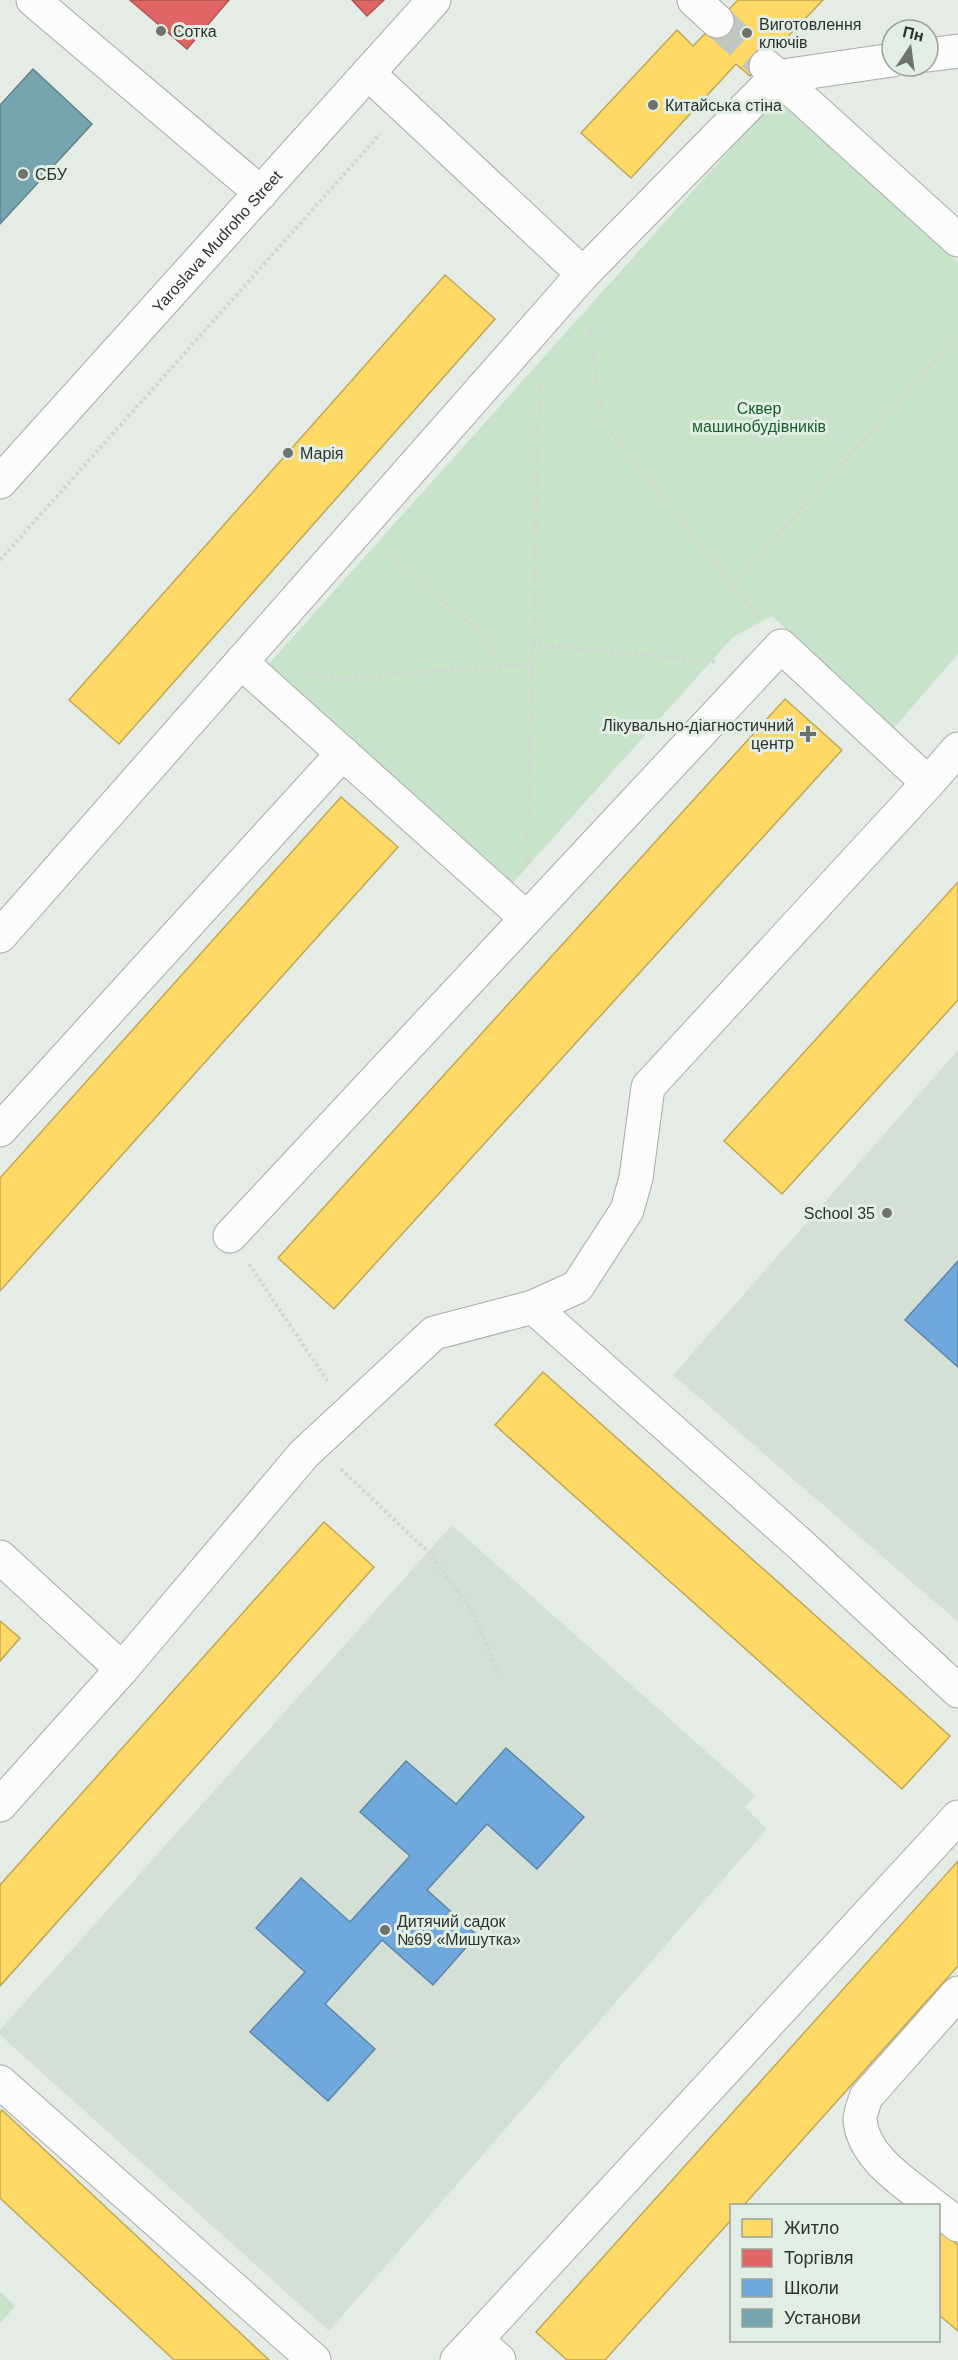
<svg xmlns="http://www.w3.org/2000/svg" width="958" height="2360" font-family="Arial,sans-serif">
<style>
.built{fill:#d4e0d5}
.green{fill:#c7e4ca}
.homes{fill:#ffd966;stroke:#c0a755;stroke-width:1.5}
.shops{fill:#e06666;stroke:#ab5655;stroke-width:1.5}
.schools{fill:#6fa8dc;stroke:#5c85a8;stroke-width:1.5}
.public{fill:#76a5af;stroke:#608288;stroke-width:1.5}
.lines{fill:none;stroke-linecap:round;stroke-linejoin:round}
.minor-tunnel{stroke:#c0c6c0;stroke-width:33;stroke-dasharray:33 16;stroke-linecap:butt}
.minor-casing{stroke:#a7aba7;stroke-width:35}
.path{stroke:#d3d5d3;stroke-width:4;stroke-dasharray:3 3;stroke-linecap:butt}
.minor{stroke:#fbfcfb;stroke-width:33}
.poi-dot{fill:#6e736e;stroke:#e2eee3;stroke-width:2}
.labels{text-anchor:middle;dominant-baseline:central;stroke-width:6;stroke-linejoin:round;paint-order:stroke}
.poi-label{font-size:16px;fill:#2e322e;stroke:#e2eee3;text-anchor:start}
.street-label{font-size:16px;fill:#2e322e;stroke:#e2eee3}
.park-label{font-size:16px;fill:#155e28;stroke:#e2eee3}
</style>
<rect width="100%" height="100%" fill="#e5ebe5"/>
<!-- built -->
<path class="built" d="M958,1050v572l-285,-247z
M452,1525l303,270 -10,12 22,22 -438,502 -329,-296v-5z"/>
<!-- green -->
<path class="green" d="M776,98l182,164v392l-65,75 -121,-113 -39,21 -223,249 -244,-219z
M0,2292l15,14 -15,18z"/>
<!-- homes -->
<path class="homes" d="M738,0h85l-73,76 -14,-12 -105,114 -50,-45 96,-103 16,16z
M445,275l50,44 -376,425 -50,-44z
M785,699l57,51 -508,559 -56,-51z
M341,797l57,50 -398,444v-113z
M958,882v118l-176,194 -58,-53z
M543,1372l407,364 -48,53 -407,-364z
M324,1522l50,45 -374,419v-101z
M0,1621l20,17 -20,23z
M958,1861v105l-215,240h-11v13l-127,141h-38l-31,-28z
M2,2110l267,250h-95l-174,-162v-85z
M938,2228l20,17v86l-20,-17z"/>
<!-- shops -->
<path class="shops" d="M130,0h99l-42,49z
M352,0h32l-17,16z"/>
<!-- schools -->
<path class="schools" d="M958,1261v106l-53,-47z
M506,1748l78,69 -47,52 -50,-45 -60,66 50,45 -44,50 -51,-45 -57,64 50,45 -47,52 -78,-69 55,-60 -49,-44 45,-50 49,44 60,-66 -50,-44 46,-51 50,43z"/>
<!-- public -->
<path class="public" d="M33,69l59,55 -92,100v-119z"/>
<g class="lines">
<!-- minor-tunnel -->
<path class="minor-tunnel" d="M717,21l46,42"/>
<!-- minor casing -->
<g class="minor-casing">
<g id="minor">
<path d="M33,0l228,193"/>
<path d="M694,0l23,21"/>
<path d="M928,55l30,-4"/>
<path d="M766,66l192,174"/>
<path d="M583,274l193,-197 116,-17"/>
<path id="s1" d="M0,482l434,-482"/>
<path d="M241,662l284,255"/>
<path d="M928,783l30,-34"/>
<path d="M0,936l583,-662 -215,-201"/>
<path d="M0,1130l343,-377"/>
<path d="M533,1307l268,238 157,146"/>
<path d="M0,1557l122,112 -122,136"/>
<path d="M122,1669l182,-215 130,-121 99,-26 44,-20 50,-77 9,-32 12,-91 280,-304 -147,-137 -551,590"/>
<path d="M0,2082l314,278"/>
<path d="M934,2206c-27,-22 -71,-48 -74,-86 0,-7 4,-16 6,-23l92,-104"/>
<path d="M938,2209l20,16"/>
<path d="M476,2340l482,-523"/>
<path d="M457,2360l19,-20 23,20"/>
</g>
</g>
<!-- path -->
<path class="path" d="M589,322l14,100 157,197
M386,553l99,83 14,31
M0,560l380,-426
M732,585l226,-248
M533,644l184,18
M307,673l35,5 190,-14
M527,865l13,-487
M249,1264l79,118
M341,1469l87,83 46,62 25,61"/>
<!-- minor -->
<use href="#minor" class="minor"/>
</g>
<!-- markers -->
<g class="poi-dot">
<circle cx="161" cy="31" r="6"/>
<circle cx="747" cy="33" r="6"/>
<circle cx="653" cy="105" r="6"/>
<circle cx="23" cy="174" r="6"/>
<circle cx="288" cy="453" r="6"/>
<path d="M805 725h6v6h6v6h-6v6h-6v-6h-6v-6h6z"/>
<circle cx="887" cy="1213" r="6"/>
<circle cx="385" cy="1930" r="6"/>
</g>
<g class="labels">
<!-- poi labels -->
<g class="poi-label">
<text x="759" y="24">Виготовлення<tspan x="759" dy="18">ключів</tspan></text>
<text x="173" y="31">Сотка</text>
<text x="665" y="105">Китайська стіна</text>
<text x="35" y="174">СБУ</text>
<text x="300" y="453">Марія</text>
<text x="794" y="725" text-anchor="end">Лікувально-діагностичний<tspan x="794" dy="18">центр</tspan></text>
<text x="875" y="1213" text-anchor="end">School 35</text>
<text x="397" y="1921">Дитячий садок<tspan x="397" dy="18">№69 «Мишутка»</tspan></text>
</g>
<!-- street labels -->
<g class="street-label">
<text stroke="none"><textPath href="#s1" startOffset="324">Yaroslava Mudroho Street</textPath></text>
</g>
<!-- park labels -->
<g class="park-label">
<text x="759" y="408">Сквер<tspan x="759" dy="18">машинобудівників</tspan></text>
</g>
</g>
<!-- legend -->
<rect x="730" y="2204" width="210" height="138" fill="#e2eee3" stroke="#9aa39b" stroke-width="1.5"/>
<rect x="742" y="2219" width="30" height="18" fill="#ffd966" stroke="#9aa39b" stroke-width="1.5"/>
<text x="784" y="2234" font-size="18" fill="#2e322e">Житло</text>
<rect x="742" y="2249" width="30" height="18" fill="#e06666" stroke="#9aa39b" stroke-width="1.5"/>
<text x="784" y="2264" font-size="18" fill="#2e322e">Торгівля</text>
<rect x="742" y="2279" width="30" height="18" fill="#6fa8dc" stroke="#9aa39b" stroke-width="1.5"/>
<text x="784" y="2294" font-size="18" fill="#2e322e">Школи</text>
<rect x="742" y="2309" width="30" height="18" fill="#76a5af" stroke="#9aa39b" stroke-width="1.5"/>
<text x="784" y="2324" font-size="18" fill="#2e322e">Установи</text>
<!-- north arrow -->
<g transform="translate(910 48) rotate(13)"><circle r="28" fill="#e2eee3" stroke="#9aa39b" stroke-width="1.5"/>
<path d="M0-4.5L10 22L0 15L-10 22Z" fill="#6e736e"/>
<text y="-9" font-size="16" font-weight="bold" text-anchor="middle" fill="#2e322e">Пн</text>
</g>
</svg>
